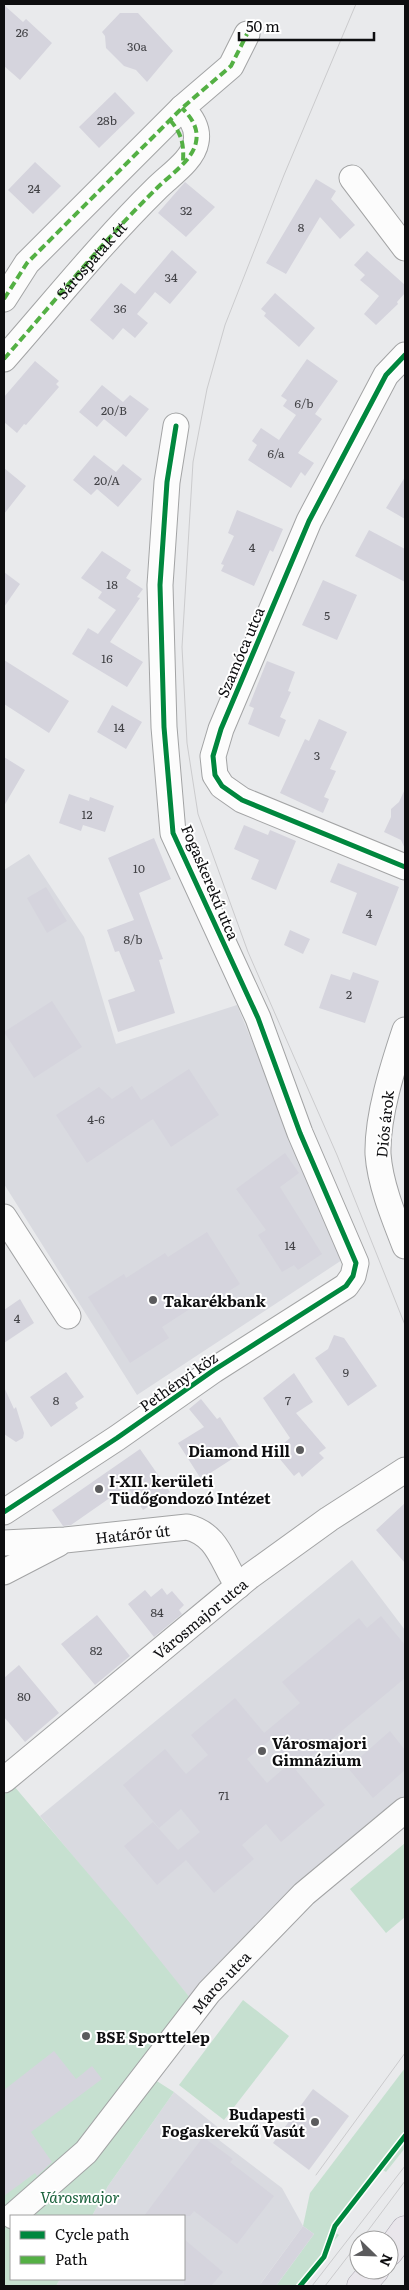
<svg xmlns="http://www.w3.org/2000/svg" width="409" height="2290" font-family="Literata,serif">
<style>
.built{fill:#d9dae0}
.green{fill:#c6e0d0}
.building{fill:#d5d4dd}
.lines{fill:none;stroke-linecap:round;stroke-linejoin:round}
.minor-casing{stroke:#a3a4a5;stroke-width:27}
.major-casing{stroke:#a5a0ab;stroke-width:29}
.minor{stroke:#fcfcfc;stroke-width:25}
.major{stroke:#e9e6eb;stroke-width:28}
.tram{stroke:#cbcbcd;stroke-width:1}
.quiet{stroke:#54b044;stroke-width:4;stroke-dasharray:8 4;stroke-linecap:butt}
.cycleway-casing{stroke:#fff;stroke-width:8}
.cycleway{stroke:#00873e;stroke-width:5}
.poi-dot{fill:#5b5b5d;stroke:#fff;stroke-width:2}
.labels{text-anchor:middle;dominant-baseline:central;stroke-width:4;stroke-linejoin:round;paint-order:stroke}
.number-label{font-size:12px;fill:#424246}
.street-label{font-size:15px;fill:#0e0e10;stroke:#fff}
.poi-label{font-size:15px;font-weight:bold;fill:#0e0e10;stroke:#fff;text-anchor:start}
.park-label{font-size:15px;font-style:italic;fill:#18603a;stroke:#fff}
</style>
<rect width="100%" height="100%" fill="#e9eaec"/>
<!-- built -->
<path class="built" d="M29,854l55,83 32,107 121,-39 105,255 -205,135 -133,-211v-314z
M352,1560l53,70v166l-95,81 -115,127 -155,-188z
M174,2092l46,37 -5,8 67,51 21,38 -42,57 4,3h-209l4,-7h124v-63h-92l16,-30z"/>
<!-- green -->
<path class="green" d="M14,1786l116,137 65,81 -43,74 22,14 -66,94 -16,30h-81v63h49l-4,7h-52v-491z
M405,1843v74l-19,16 -36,-44z
M243,2000l46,36 -65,84 -45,-35z
M405,2068v80l-19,24 -3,-2 -48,62 4,3 -42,51h-21l38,-52 -11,-8 7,-33z"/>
<!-- building -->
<path class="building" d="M4,5l19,17 3,-3 26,24 -32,37 -16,-14z
M120,13h18l35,38 -26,31 -11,-12 -12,-4 -18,-18 -1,-12 -3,-4z
M115,92l20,21 -36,35 -20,-21z
M35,162l26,24 -28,28 -25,-24z
M316,179l20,12 -5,8 24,26 -15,14 -20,-22 -34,57 -20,-11z
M185,182l30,25 -29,30 -28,-24z
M172,250l25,22 -27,32 -15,-12 -18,22 11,9 -13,15 -12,-10 -10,12 -23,-20 31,-37 14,11z
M367,251l38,34v8l-8,9 1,2 -22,21 -12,-11 15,-18 -19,-16 5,-5 -11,-10z
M275,293l40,35 -16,19 -35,-31 2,-3 -5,-4z
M307,359l31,22 -23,33 7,5 -24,34 16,10 -9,13 -4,-4 -10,16 -43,-28 9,-15 -5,-4 9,-13 18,12 17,-25 -13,-9 4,-6 -6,-4z
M35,361l24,20 -3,3 3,3 -33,38 -2,-1 -7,9 -13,-11v-25z
M102,385l21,17 7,-7 19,14 -23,28 -22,-18 -7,8 -18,-15z
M94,455l22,17 7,-8 19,15 -24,28 -21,-18 -6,6 -18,-15z
M4,468l22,18 -22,28z
M405,477v42l-19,-11z
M237,510l46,19 -10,23 -3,-2 -16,36 -33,-15 3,-6 -3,-1 13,-28 -6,-3z
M369,530l36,19v33l-50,-26z
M102,551l29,19 -5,8 17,11 -6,8 3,1 -30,44 33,20 -16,25 -55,-33 16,-26 10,6 18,-24 -18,-12 4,-6 -21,-14z
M4,572l16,12 -16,23z
M323,580l34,15 -20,45 -35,-15z
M4,660l65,41 -20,32 -45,-29z
M267,661l28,11 -7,19 3,1 -11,25 6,3 -7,17 -31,-13 6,-16 -5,-2z
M112,705l30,17 -16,27 -29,-17z
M319,719l28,13 -17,37 6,2 -12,26 5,2 -6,14 -43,-20 25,-54 4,2z
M4,757l21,13 -21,36z
M405,789v60l-4,-9 -17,-8 7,-15v-8l8,-7z
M69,794l20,7 1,-4 24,9 -9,26 -22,-7 -2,6 -22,-8z
M244,825l24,10 2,-5 26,11 -20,49 -25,-11 8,-19 -25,-11z
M154,838l17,41 -32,14 24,66 -4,1 16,53 -57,19 -10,-32 27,-9 -16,-40 -4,1 -8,-22 27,-10 -26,-62z
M338,863l61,24 -23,59 -34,-13 15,-40 -27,-11z
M46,887l21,34 -20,12 -20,-35z
M290,930l20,9 -7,15 -19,-9z
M353,972l26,9 -14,42 -46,-15 12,-34 19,6z
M52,1001l30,46 -48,31 -30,-46z
M189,1069l30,46 -48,32 -18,-28 -66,44 -31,-48 43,-28 13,12 20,-13 9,14z
M285,1153l14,20 -19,14 42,67 -24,16 -4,-5 -12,7 -24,-37 8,-5 -30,-41z
M207,1232l33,52 -38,24 -3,-5 -37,24 7,11 -39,25 -42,-66 36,-23 2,4 39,-25 3,4z
M20,1299l14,24 -30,20v-33z
M334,1335l10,3 33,48 -29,20 -33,-48 13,-9z
M66,1372l18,25 -9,6 3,5 -27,19 -21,-30z
M294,1373l19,29 -17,11 30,35 -7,5 5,5 -22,19 -3,-5 -5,4 -20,-24 16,-14 -27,-40z
M4,1387l10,22 2,-2 8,26 -1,5 -7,4 -12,-8z
M201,1399l16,20 3,-2 23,35 -42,27 -23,-36 26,-16 -15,-18z
M140,1449l30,43 -27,18 -16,-24 -56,39 -8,1 -11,-16z
M405,1503v60l-29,-33z
M162,1588l5,7 5,-4 12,14 -5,5 3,4 -28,23 -26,-33 17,-14 6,7z
M97,1615l33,41 -35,29 -34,-41z
M381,1616l24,29v33l-110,92 -31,-37 36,-30 -18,-21 77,-64 8,10z
M19,1665l40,48 -34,29 -21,-25v-39z
M235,1698l35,42 -23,19 20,24 23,-20 35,42 -44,37 -15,-18 -24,21 12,14 -40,34 -28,-33 -29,25 -33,-39 29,-24 25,28 22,-18 -19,-23 -22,19 -36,-43 42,-36 21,25 22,-19 -17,-20z
M390,1731l15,19v20l-32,28 -25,-30z
M54,2051l22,28 16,-13 10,13 -71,53 21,30 -15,14 -2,-3 -31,23v-106z
M313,2089l36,27 -40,54 -36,-27z
M203,2137l30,22 -3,3 44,34 -37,48 -43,-33 -4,5h-46z
M303,2226l11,8 -38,52h-17z
M184,2239l39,33 -12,14h-27z"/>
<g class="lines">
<!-- minor casing -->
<g class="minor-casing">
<g id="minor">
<path d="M352,178l53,70"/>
<path d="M4,299l23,-36 155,-155 49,-42 16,-32"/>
<path d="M405,355l-19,20 -77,146 -88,208 -8,27 2,19 7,11 20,14 163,67"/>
<path d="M4,359c50,-57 99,-118 153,-171 13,-13 36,-28 39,-46 3,-14 -5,-25 -14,-34"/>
<path d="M405,1030c-12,36 -28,86 -27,124 2,30 16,64 27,92"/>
<path d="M4,1217l64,99"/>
<path d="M4,1512l113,-74 97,-68 132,-84 7,-10 3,-13 -56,-130 -42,-115 -85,-185 -9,-106 -4,-142 7,-103 9,-56"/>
<path id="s1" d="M4,1543l61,-3 122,-13c31,7 35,35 51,59"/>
<path d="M4,1572l54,-28"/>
<path id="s2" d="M4,1780l246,-204 79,-57 76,-49"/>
<path id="s3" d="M13,2216l73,-64 123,-160 95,-98 101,-84"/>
</g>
</g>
<!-- major casing -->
<g class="major-casing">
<path id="major" d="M389,2252l16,-22
M361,2286l14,-16"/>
</g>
<!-- minor -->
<use href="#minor" class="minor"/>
<!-- major -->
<use href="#major" class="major"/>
<!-- tram -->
<path class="tram" d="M356,4l-72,171 -59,150 -18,64 -14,73 -11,185 5,96 11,71 50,138 89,203 68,170
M316,2175l89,-122
M361,2240l44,-59
M312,2286l93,-120
M325,2286l34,-44"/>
<!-- quiet -->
<g class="quiet">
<path d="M170,120c12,14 14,24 13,42"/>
<path d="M4,299l23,-36 155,-155 49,-42 16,-32"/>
<path id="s4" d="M4,359c50,-57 99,-118 153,-171 13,-13 36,-28 39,-46 3,-14 -5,-25 -14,-34"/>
</g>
<!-- cycleway casing -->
<g class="cycleway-casing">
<path id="cycleway" d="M405,355l-19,20 -77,146 -88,208 -8,27 2,19 7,11 20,14 163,67
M4,1512l113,-74 97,-68 132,-84 7,-10 3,-13 -56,-130 -42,-115 -85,-185 -9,-106 -4,-142 7,-103 9,-56
M300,2286l24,-29 11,-31 70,-90"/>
</g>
<!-- cycleway -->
<use href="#cycleway" class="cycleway"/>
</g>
<!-- markers -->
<g class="poi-dot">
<circle cx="153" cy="1300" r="5"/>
<circle cx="300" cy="1450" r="5"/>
<circle cx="99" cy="1489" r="5"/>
<circle cx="262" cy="1751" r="5"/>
<circle cx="86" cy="2036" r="5"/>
<circle cx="315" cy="2122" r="5"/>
</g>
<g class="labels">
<!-- number labels -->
<g class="number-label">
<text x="22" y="32">26</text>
<text x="137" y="46">30a</text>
<text x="107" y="120">28b</text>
<text x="34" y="188">24</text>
<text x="186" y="210">32</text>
<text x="301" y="227">8</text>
<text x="171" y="277">34</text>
<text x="120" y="308">36</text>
<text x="304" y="403">6/b</text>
<text x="114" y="410">20/B</text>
<text x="276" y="453">6/a</text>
<text x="107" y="480">20/A</text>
<text x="252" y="547">4</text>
<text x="112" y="584">18</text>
<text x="327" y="615">5</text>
<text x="107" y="658">16</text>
<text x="119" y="727">14</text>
<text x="317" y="755">3</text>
<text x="87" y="814">12</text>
<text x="139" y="868">10</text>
<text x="369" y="913">4</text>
<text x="133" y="939">8/b</text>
<text x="349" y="994">2</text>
<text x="96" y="1119">4-6</text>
<text x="290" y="1245">14</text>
<text x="17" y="1318">4</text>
<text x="346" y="1372">9</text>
<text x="56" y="1400">8</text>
<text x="288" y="1400">7</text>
<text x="157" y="1612">84</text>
<text x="96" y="1650">82</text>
<text x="24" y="1696">80</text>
<text x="224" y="1795">71</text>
</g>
<!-- street labels -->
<g class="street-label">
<text stroke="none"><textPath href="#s4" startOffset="132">Sárospatak út</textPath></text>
<text transform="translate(240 652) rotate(-67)">Szamóca utca</text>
<text transform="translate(211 882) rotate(67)">Fogaskerekű utca</text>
<text transform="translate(384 1124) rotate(-84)">Diós árok</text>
<text transform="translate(178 1381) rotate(-35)">Pethényi köz</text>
<text stroke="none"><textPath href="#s1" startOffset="129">Határőr út</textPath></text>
<text stroke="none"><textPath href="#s2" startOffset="254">Városmajor utca</textPath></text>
<text stroke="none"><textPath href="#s3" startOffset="314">Maros utca</textPath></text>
</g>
<!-- poi labels -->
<g class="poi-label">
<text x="163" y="1300">Takarékbank</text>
<text x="290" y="1450" text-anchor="end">Diamond Hill</text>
<text x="109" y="1480">I-XII. kerületi<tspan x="109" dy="17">Tüdőgondozó Intézet</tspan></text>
<text x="272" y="1742">Városmajori<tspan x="272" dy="17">Gimnázium</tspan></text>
<text x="96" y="2036">BSE Sporttelep</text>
<text x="305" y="2113" text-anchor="end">Budapesti<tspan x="305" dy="17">Fogaskerekű Vasút</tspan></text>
</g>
<!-- park labels -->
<g class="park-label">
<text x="80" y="2196">Városmajor</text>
</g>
</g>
<!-- border -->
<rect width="409" height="2290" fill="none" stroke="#0e0e10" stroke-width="10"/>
<!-- legend -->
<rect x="10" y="2215" width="175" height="65" fill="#ffffff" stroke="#9f9f9f"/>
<rect x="20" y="2231" width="25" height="8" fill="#00873e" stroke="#9f9f9f"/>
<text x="55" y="2240" font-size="15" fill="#0e0e10">Cycle path</text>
<rect x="20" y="2256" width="25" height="8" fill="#54b044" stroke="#9f9f9f"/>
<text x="55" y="2265" font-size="15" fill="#0e0e10">Path</text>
<!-- north arrow -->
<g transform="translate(374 2255) rotate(113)"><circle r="24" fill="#ffffff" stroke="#9f9f9f"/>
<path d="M0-4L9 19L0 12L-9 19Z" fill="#5b5b5d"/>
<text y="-8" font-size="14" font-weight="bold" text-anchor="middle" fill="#0e0e10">N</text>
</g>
<!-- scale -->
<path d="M239 32v8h135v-8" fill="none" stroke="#0e0e10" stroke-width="2.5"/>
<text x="246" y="32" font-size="15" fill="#0e0e10" stroke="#ffffff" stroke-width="4" paint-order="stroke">50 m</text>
</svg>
